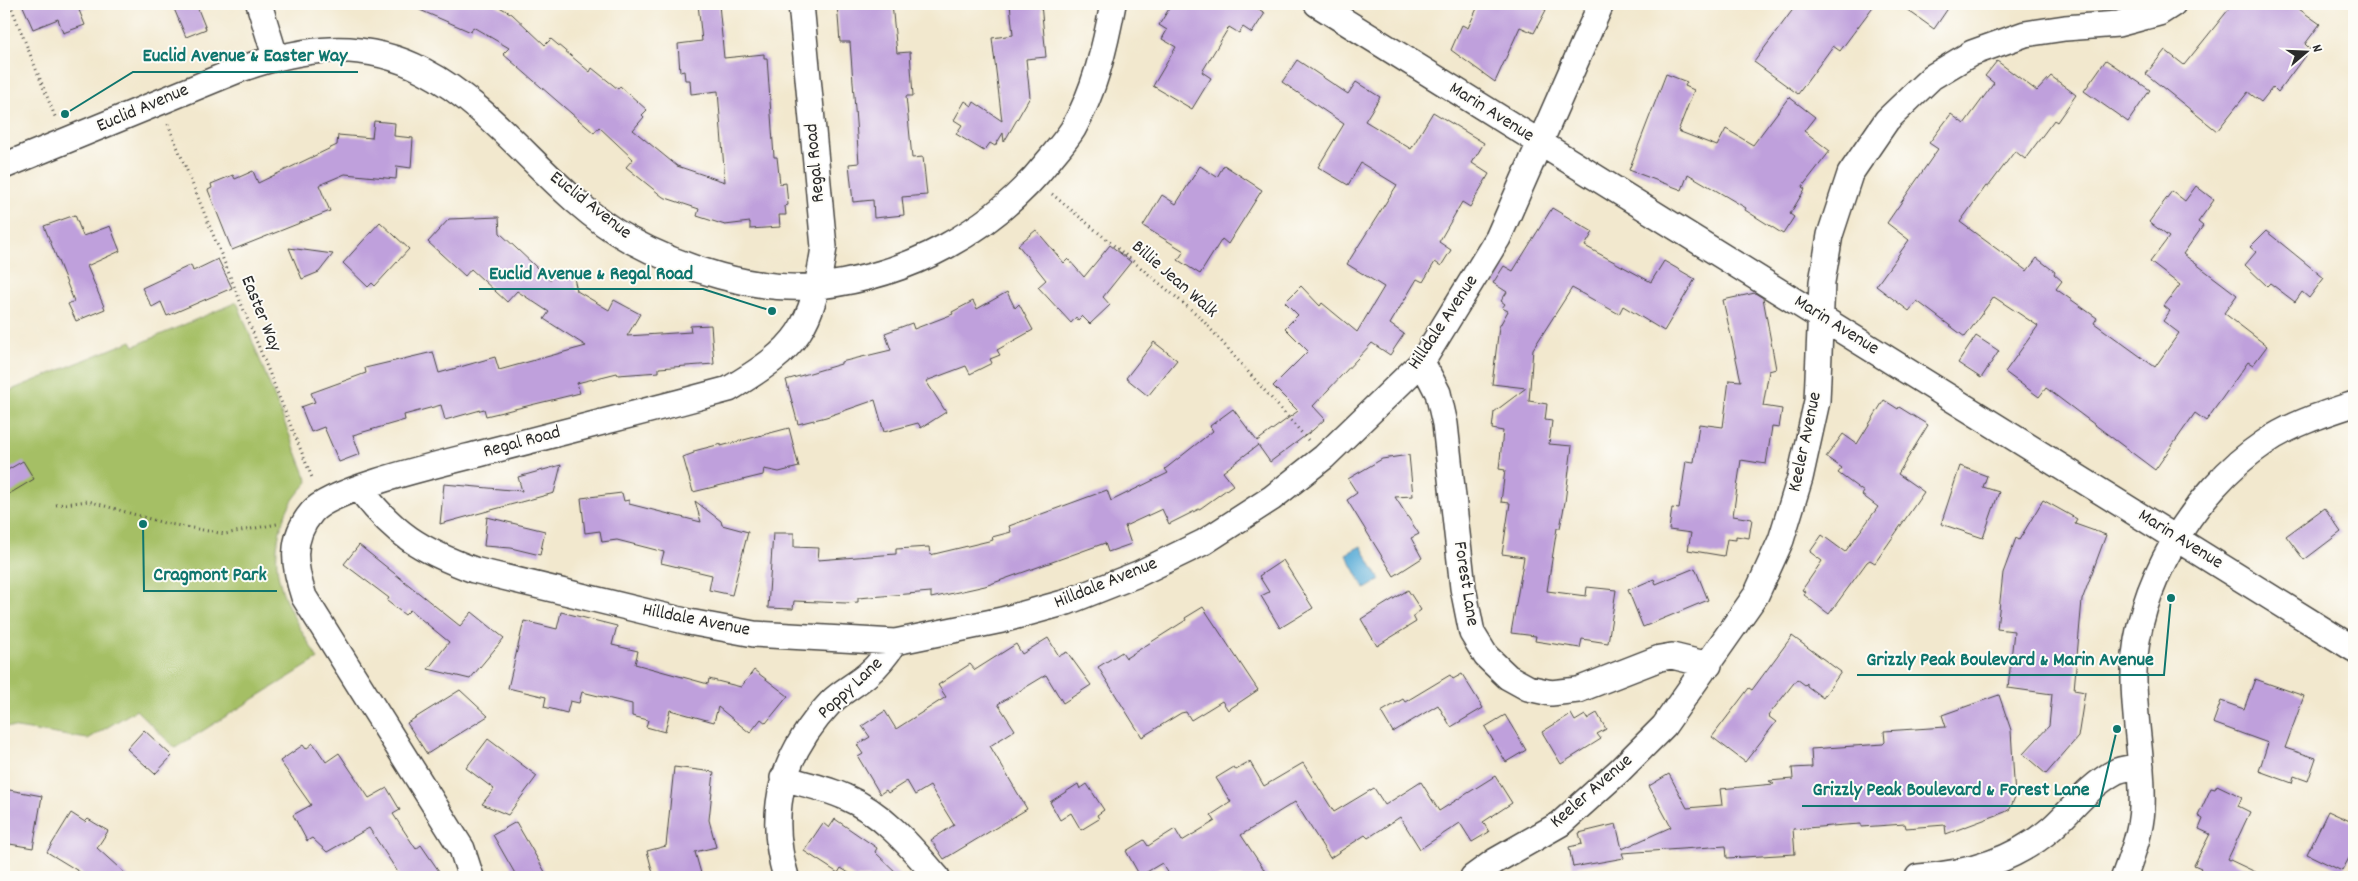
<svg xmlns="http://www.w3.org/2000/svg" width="2358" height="881" font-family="Dekko,sans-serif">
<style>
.green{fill:#a5bf65;stroke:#687548}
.water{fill:#5daed8;stroke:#446c82}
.building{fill:#bfa0dc}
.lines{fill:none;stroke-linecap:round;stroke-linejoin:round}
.minor-casing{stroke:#494743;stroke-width:28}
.path{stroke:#494743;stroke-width:3;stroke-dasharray:1 4;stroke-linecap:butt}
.minor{stroke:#fff;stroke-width:25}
.labels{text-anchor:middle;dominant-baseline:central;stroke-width:4;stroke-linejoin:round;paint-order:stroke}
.street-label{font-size:19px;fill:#2b2b2b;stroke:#fdfcf7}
.leader{fill:none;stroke:#0f766e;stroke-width:2}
.callout-dot{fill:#0f766e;stroke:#fdfcf7;stroke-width:2}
.callout-label{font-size:20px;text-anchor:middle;font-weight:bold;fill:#0f766e;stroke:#fdfcf7;stroke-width:4;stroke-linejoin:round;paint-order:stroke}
</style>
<rect width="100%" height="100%" fill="#fdfcf7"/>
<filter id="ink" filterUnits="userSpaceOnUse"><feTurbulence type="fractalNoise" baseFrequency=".02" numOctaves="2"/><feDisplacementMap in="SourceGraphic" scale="10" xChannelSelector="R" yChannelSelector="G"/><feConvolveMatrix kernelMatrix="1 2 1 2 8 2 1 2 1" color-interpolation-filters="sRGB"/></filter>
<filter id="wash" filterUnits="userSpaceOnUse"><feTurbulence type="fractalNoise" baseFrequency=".0096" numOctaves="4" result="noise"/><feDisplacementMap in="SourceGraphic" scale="20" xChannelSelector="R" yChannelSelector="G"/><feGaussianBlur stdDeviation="1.12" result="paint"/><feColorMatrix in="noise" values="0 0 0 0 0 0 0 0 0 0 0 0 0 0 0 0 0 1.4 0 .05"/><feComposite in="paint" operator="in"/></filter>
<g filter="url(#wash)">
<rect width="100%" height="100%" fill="#f2e8ce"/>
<!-- green -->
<path class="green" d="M237,302l71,180c-16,17 -22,26 -28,49 -13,51 14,86 38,128l-143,89 -39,-38 -48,29 -84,-13v-333l127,-52 3,5z"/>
<!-- water -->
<path class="water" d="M1361,546l19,34 -15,9 -19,-35z"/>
<g id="blocks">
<!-- building -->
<path class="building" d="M22,4h71v1l-14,5 6,15 -22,8 -5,-14 -25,10z
M172,4h24l10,25 -20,8z
M406,4h88l18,10 33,31 6,-6 39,33 2,-4 26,21 2,-3 27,24 -5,5 2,2 -11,13 44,36 48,16 -7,-91 -27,3 -1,-14h-5l-1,-9 -4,1 -2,-28 24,-3 -4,-37h21l5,54 40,-4v4h3l7,99h3l3,27 6,-1 2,22 -3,1 1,9h-7l1,12 -30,2v-7l-25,3 -28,-9 2,-7 -36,-12 -37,-30 7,-8 -34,-32 -5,6 -91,-79 6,-6 -36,-21 -2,5z
M837,4h55l5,49 13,-1 3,44h-7l6,62 11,-1 4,38 -25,2 2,18 -30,3 -1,-18 -20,2 -4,-38 10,-1 -9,-121h-10z
M1010,4h31l5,53 -20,2 4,38 -26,45 -1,-9 -8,13 -5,-3 -6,8 -28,-17 6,-9 -8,-5 11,-19 7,5 2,-4 28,19 -10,-83 21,-3z
M1172,4h78l15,9 -13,20 -9,-6 -4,6 -10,-6 -27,45 9,6 -19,31 -39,-23 23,-39 -14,-8 5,-9 -8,-5z
M1479,4h53l14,6 -12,23 -14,-6 -25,55 -44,-32 11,-25 6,3z
M1797,4h78l-35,47 -7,-5 -35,48 -44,-32z
M1899,4h52l-17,25z
M2233,4h59l28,20 -15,20 5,5 -32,43 -5,-5 -12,15 -13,-10 -31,39 -71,-57 19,-24 19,15z
M1297,60l51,34 8,-12 24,15 -15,24 46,28 22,-37 51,31 -12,20 17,11 -19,33 -8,-5 -23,40 12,8 -10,16 -6,-4 -12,20 -6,-3 -27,45 14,10 -14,21 -18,-12 -59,63 12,13 -12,11 -43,32 -12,-17 -35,27 10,13 -32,23 -32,16 -7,-15 -37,17 6,18 -23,8 -3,-9 -120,43 -54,12v-6l-73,6v4l-12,1 -52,-2 -1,8 -25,-1 5,-75h21v14l25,1 -1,12 78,-6v-5l33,-2 1,8 63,-15 -1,-3 19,-5 -2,-6 98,-36 4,11 57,-28 -3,-4 48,-38 -3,-5 23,-17 24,32 41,-30 -25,-25 35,-35 -23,-23 13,-13 -13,-13 16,-16 19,20 2,-3 35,29 27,-45 -37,-23 50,-79 -36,-22 -13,22 -30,-18 26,-43 -62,-42z
M2106,60l44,30 -22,32 -44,-31z
M1997,61l40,30 14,-15 25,19 -19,27 -3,-2 -29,39 -10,-8 -27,36 -2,-1 -26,36 67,49 10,-13 18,14 -1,2 8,7 -6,8 41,29 -3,5 61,44 24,-34 -16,-12 7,-10 -6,-5 16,-21 -30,-23 19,-25 -20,-15 23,-31 13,10 11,-15 18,14 -16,22 5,4 -20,28 54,41 -13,18 43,33 -14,19 -5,-3 -42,59 -11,-8 -40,57 -109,-82 -7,9 -34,-25 33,-46 -44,-29 -29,40 -48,-36 -8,10 -33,-25 33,-46 -22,-17 51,-74 -9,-6 22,-29 13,10 30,-41 -9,-7z
M1666,74l21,8 -2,4 9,4 -16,41 39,15 9,-17 27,16 36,-48 26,20 -11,14 26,20 -28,36 3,2 -15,25 4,3 -11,17 -38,-24 1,-2 -58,-34 -6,16 -53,-20z
M374,121l21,2 -1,13 19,2 -2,30 -14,-2 -1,13 -51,-5 -26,11 11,26 -98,39 -24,-60 4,-2 -1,-4 22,-9 2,4 18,-8 5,12 79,-38 1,-10 34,3z
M1224,165l38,25 -34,54 -6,-5 -22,35 -22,-14 6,-9 -41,-25 19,-31 14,9 24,-38 17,11z
M1552,208l41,24 -8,14 66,36 13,-21 31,18 -31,52 -41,-25 -4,8 -47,-26 -39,61 -4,52 18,3 -2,16 7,1 -3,23 23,2 -7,56 -5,26h-3l-10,63 39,5 1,-9 29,3 -8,53 -26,-4 -2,9 -45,-7 1,-5 -25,-3 13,-76 -22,-3 8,-51 -9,-1 4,-32 -6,-1 4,-38 -11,-2 2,-17 32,-24 -34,-4 7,-57 9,-16 -6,-3 3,-4 -4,-3 6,-9 -14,-9 11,-17 9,5z
M75,215l8,21 27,-10 10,25 -33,15 18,43 -29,12 -8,-17 6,-3 -30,-75z
M499,217l1,16 50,47 1,-3 15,-4 4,2 4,3 3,13 32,19 5,-10 26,14 -13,22 64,-4 -1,-6 21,-1 3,39 -55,4v4l-41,3 -1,-2 -40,10 3,10 -94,23 -2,-7 -39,11 -4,-15 -37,10 1,5 -52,15 7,19 -21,8 -15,-35 -13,5 -10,-25 14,-5 -4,-9 55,-20 -1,-5 68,-16 6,21 56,-16 4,13 87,-24 -42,-27 5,-7 -32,-21 -10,11 -36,-33 -6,7 -37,-34 21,-23z
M380,222l29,27 -34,37 -3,-3 -4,4 -25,-24z
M1036,230l28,33 4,-4 16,18 26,-32 21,17 -28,35 7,8 -20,19 -8,-8 -4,4 -2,-3 -5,6 -33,-36 8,-7 -28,-35z
M2266,231l58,47 -15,20 -7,-6 -7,10 -25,-19 -3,3 -22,-21 11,-13 -6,-5z
M289,248l44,6 -14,18 -17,7z
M218,259l14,29 -65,28 -6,-14 -9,5 -10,-19 49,-23 2,6z
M1007,292l8,16 4,-4 14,26 -36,20 3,5 -10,4 2,4 -22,11 -4,-8 -40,15 20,31 -25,16 -3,-5 -34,9 -9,-32 -49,17 -28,7 -12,-44 55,-16v-2l50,-12 -6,-17 27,-10 2,6 39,-15 -1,-2 21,-11 4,8z
M1755,293l8,5 13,71 -7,2 -6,35 19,3 -3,19 -7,-1 -6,37 -25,-4 -8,56 19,3 -3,19 -13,-2v4l-9,-1 -3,17 -36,-6 3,-17 -22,-3 3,-22 7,1 7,-48 8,1 5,-38 24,3 6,-47 12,1 -18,-81z
M1976,336l23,15 -18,27 -23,-15z
M1154,342l23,18 -29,36 -22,-18z
M1884,400l14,9 1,-2 29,18 -30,49 26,18 -49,71 -5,-3 -3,2 -38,52 -25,-19 2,-3 -4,-2 20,-29 -12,-9 12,-17 23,17 33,-45 -16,-12 2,-3 -26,-19 4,-5 -16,-11 17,-23 14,10z
M789,428l10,39 -20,5 -15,-3 -1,6 -70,17 -10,-35 11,-4v-2l27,-7v2z
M1409,455l4,41 -18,1 24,37 -8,4 11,20 -28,18 -47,-76 10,-7 -9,-14 34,-20z
M23,461l11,18 -30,18v-25z
M561,465l-7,28 -114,31 4,-40 78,7 -4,-14z
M1960,466l27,10 -4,11 16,5 -16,46 -42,-14z
M622,493l2,8 5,-1v4l72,18 -6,-21 26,20 1,4 26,7 -16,63 -23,-5 3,-15 -51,-12 3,-11 -47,-12 -15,2 -2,-11 -15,2 -4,-35z
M2043,500l34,19 -2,5 31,11 -24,65 -8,90 11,2 -7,45 -32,37 -23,-20 26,-28 3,-32 -44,-6 6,-57 -17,-2 6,-56 13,-35 3,2z
M2324,508l17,24 -37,28 -18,-24z
M487,517l58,14 -5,24 -29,-7 -27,-2z
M359,545l101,81 12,-14 32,26 -34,41 -42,-10 21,-27 -39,-32 -5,5 -18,-14 2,-3 -45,-34z
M1283,560l30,48 -33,20 -19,-32 8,-4 -10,-16z
M1695,568l13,32 -65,27 -15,-37 26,-11 2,5z
M1408,590l13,20 -8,6 3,6 -39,24 -16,-27z
M1203,607l55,83 -30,20 -6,-9 -31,19 -5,-8 -5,1 -39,24 -44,-70 24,-15 4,6 60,-38 -1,-2z
M561,612l56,14 -5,19 26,6 -3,13 73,20 1,-5 32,8 13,-17 34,26 -22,27 -5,-4 -11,14 -32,-26 -4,15 -44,-12 -5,22 -19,-5 2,-7 -16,-4v-12l-50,-12 -3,11 -9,-2 -3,12 -23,-6 2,-10 -38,-9 16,-67 33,8z
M1792,636l49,36 -18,26 -16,-12v-3l-2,2 -8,-6 -29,37 8,6 -31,40 -33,-25 37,-49 3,2z
M1048,638l11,18 8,-4 24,33 -28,18 -17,-28 -48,29 17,26 -25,16 37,63 -83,50 -13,-19 23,-15 -24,-39 -15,9 -8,-14 -19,12 -2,-3 -6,4 -22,-37 5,-3 -6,-9 13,-8 -8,-11 23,-15 11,18 50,-32 -8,-12 32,-21 5,6 41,-26 6,10z
M1462,674l21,34 -32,19 -13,-22 -45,27 -12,-20 22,-13 2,3 45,-27 3,4z
M2255,679l49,17 -19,52 31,10 -8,23 -14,-5 -2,7 -33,-12 9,-28 -55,-20 8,-22 23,8z
M460,690l28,26 -61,38 -20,-31z
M1999,695l12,35 4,67 -5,12 -5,3 -59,22 -1,-9 -39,3 -1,-4 -44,3v-3l-16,1 -52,4 2,25 -68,4 -1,-12 -104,7 2,5 -51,9 -4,-20 13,-3 -3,-11 37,-9 6,25 49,-22 -22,-41 20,-12 18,34 35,-3 -2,-16 54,-5 -5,-3 24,-2 -1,-11 20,-1 -1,-18 72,-5 2,-2 -1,-11 62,-4 -4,-12z
M1597,713l9,16 -9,5 4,5 -40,25 -19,-32 29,-18 4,7 10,-6 2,4z
M1505,715l21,35 -20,12 -21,-35z
M144,730l28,26 -17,18 -28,-25z
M488,739l49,37 -29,39 -26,-11 12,-15 -28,-21z
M313,743l13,19 13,-9 30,45 18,-10 13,22 -7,4 23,35 5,-4 22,32h-42l-32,-49 -42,24 -15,-14 -5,3 -14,-26 18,-10 -31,-44 23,-16 3,4z
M1250,762l14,24 39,-23 31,49 40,-24 11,17 36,-23 18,29 56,-35 17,27 -29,19 6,10 -17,10 -12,-19 -40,26 -20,-32 -32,21 -3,-3 -35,23 -35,-56 -54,33 28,42h-98l-9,-14 -22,13 -14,-25 18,-11 4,6 27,-17 7,12 33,-20 -4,-6 20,-13 -15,-24 18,-11 2,3z
M674,767l40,5 -5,48 7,27 -21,5 7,25h-48l-7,-26 19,-5z
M1078,784l2,5 7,-5 17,26 -7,5 2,4 -18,11 -10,-17 -11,7 -10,-18z
M2217,785l25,12 -4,9 12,6 -22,47 38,18h-69l4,-9 -7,-3 16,-31 -11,-5 4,-10 -5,-3 13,-28 4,1z
M4,789l38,7 -9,52 -29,-5z
M2328,811l26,12v37l-5,-2 -7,13 -35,-17z
M71,813l14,9 3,-3 20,12 -11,17 32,29h-41l-41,-25z
M835,819l42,29 -2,4 26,25h-46l-14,-9 -3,5 -34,-22 19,-28 6,5z
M516,822l32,55h-31l-24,-42z"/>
</g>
</g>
<g filter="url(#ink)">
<use href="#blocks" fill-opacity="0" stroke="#494743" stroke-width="1"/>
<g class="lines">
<!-- minor casing -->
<g class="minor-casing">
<path id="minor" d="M259,4l16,52
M1317,4l1037,645
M4,166l234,-96c62,-22 124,-32 186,1 76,39 130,127 204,168 53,29 129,54 191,47 90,-10 174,-55 230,-126 8,-10 17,-20 24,-31 22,-39 32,-82 40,-125
M1422,362l16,31 7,31 18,164 9,45 14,23 22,21 20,11 23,5 27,-3 82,-32 12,-2 37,9
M359,488c35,46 61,62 115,82l215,52 65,12 141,8 107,-22 65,-18 71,-28 66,-32 68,-44 52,-41 98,-95 76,-124 103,-234
M783,778c20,6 43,10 62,19 38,16 66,50 92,80
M471,877l-9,-28 -158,-252c-10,-30 -15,-58 8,-85 21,-25 146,-52 182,-62 79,-20 157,-40 235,-61 70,-42 83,-60 95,-142l-23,-243
M786,877c-20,-68 -3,-124 45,-175 11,-11 26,-18 37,-28 11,-9 19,-20 27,-32
M1473,877l22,-16 65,-37 59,-53 45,-45 92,-131 25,-55 19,-62 17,-77 5,-119 8,-47 20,-61 37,-54 45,-43 40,-24 53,-19 40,-6 53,-4 41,-11 14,-9
M1918,877c49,-3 96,-16 134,-49 21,-19 37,-42 63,-56 7,-4 18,-4 26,-6
M2124,877c8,-22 17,-45 18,-69 2,-46 -9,-90 -8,-136 2,-86 60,-182 130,-229 27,-19 60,-29 90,-39"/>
</g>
<!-- path -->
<path class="path" d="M10,4l46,115
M168,124l145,356
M1052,194l148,123 108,123
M56,505l32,-4 76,22 61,11 52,-10"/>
<!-- minor -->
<use href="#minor" class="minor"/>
</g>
</g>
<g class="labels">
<!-- street labels -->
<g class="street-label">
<text transform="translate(143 109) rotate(-23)">Euclid Avenue</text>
<text transform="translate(1491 113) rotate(32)">Marin Avenue</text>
<text transform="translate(816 163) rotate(-95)">Regal Road</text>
<text transform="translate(590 206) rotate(38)">Euclid Avenue</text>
<text transform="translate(1174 280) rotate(41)">Billie Jean Walk</text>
<text transform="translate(260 314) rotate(68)">Easter Way</text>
<text transform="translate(1444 323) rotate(-56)">Hilldale Avenue</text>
<text transform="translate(1836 326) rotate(32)">Marin Avenue</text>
<text transform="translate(1806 442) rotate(-78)">Keeler Avenue</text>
<text transform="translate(522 443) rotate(-15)">Regal Road</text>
<text transform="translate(2180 540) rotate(32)">Marin Avenue</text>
<text transform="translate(1106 584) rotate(-22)">Hilldale Avenue</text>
<text transform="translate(1465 584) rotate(81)">Forest Lane</text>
<text transform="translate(696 621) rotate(11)">Hilldale Avenue</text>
<text transform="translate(851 689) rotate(-43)">Poppy Lane</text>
<text transform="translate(1592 792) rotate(-41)">Keeler Avenue</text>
</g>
</g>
<!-- callouts -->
<path class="leader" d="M65 114L133 72H358M772 311L703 289H479M143 524L144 591H277M2171 598L2164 675H1857M2117 729L2099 806H1802"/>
<g class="callout-dot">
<circle cx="65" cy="114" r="5"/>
<circle cx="772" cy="311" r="5"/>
<circle cx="143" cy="524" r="5"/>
<circle cx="2171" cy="598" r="5"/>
<circle cx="2117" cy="729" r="5"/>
</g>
<g class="callout-label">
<text x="245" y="61">Euclid Avenue &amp; Easter Way</text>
<text x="591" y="279">Euclid Avenue &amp; Regal Road</text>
<text x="210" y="580">Cragmont Park</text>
<text x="2010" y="665">Grizzly Peak Boulevard &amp; Marin Avenue</text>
<text x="1951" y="795">Grizzly Peak Boulevard &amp; Forest Lane</text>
</g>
<!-- margin -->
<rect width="2358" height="881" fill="none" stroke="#fdfcf7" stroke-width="20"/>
<!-- north arrow -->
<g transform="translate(2306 52) rotate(71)" stroke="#fdfcf7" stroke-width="4" paint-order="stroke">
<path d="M0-4L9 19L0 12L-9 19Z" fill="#2b2b2b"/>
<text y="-8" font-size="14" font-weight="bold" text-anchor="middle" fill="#2b2b2b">N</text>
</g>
</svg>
